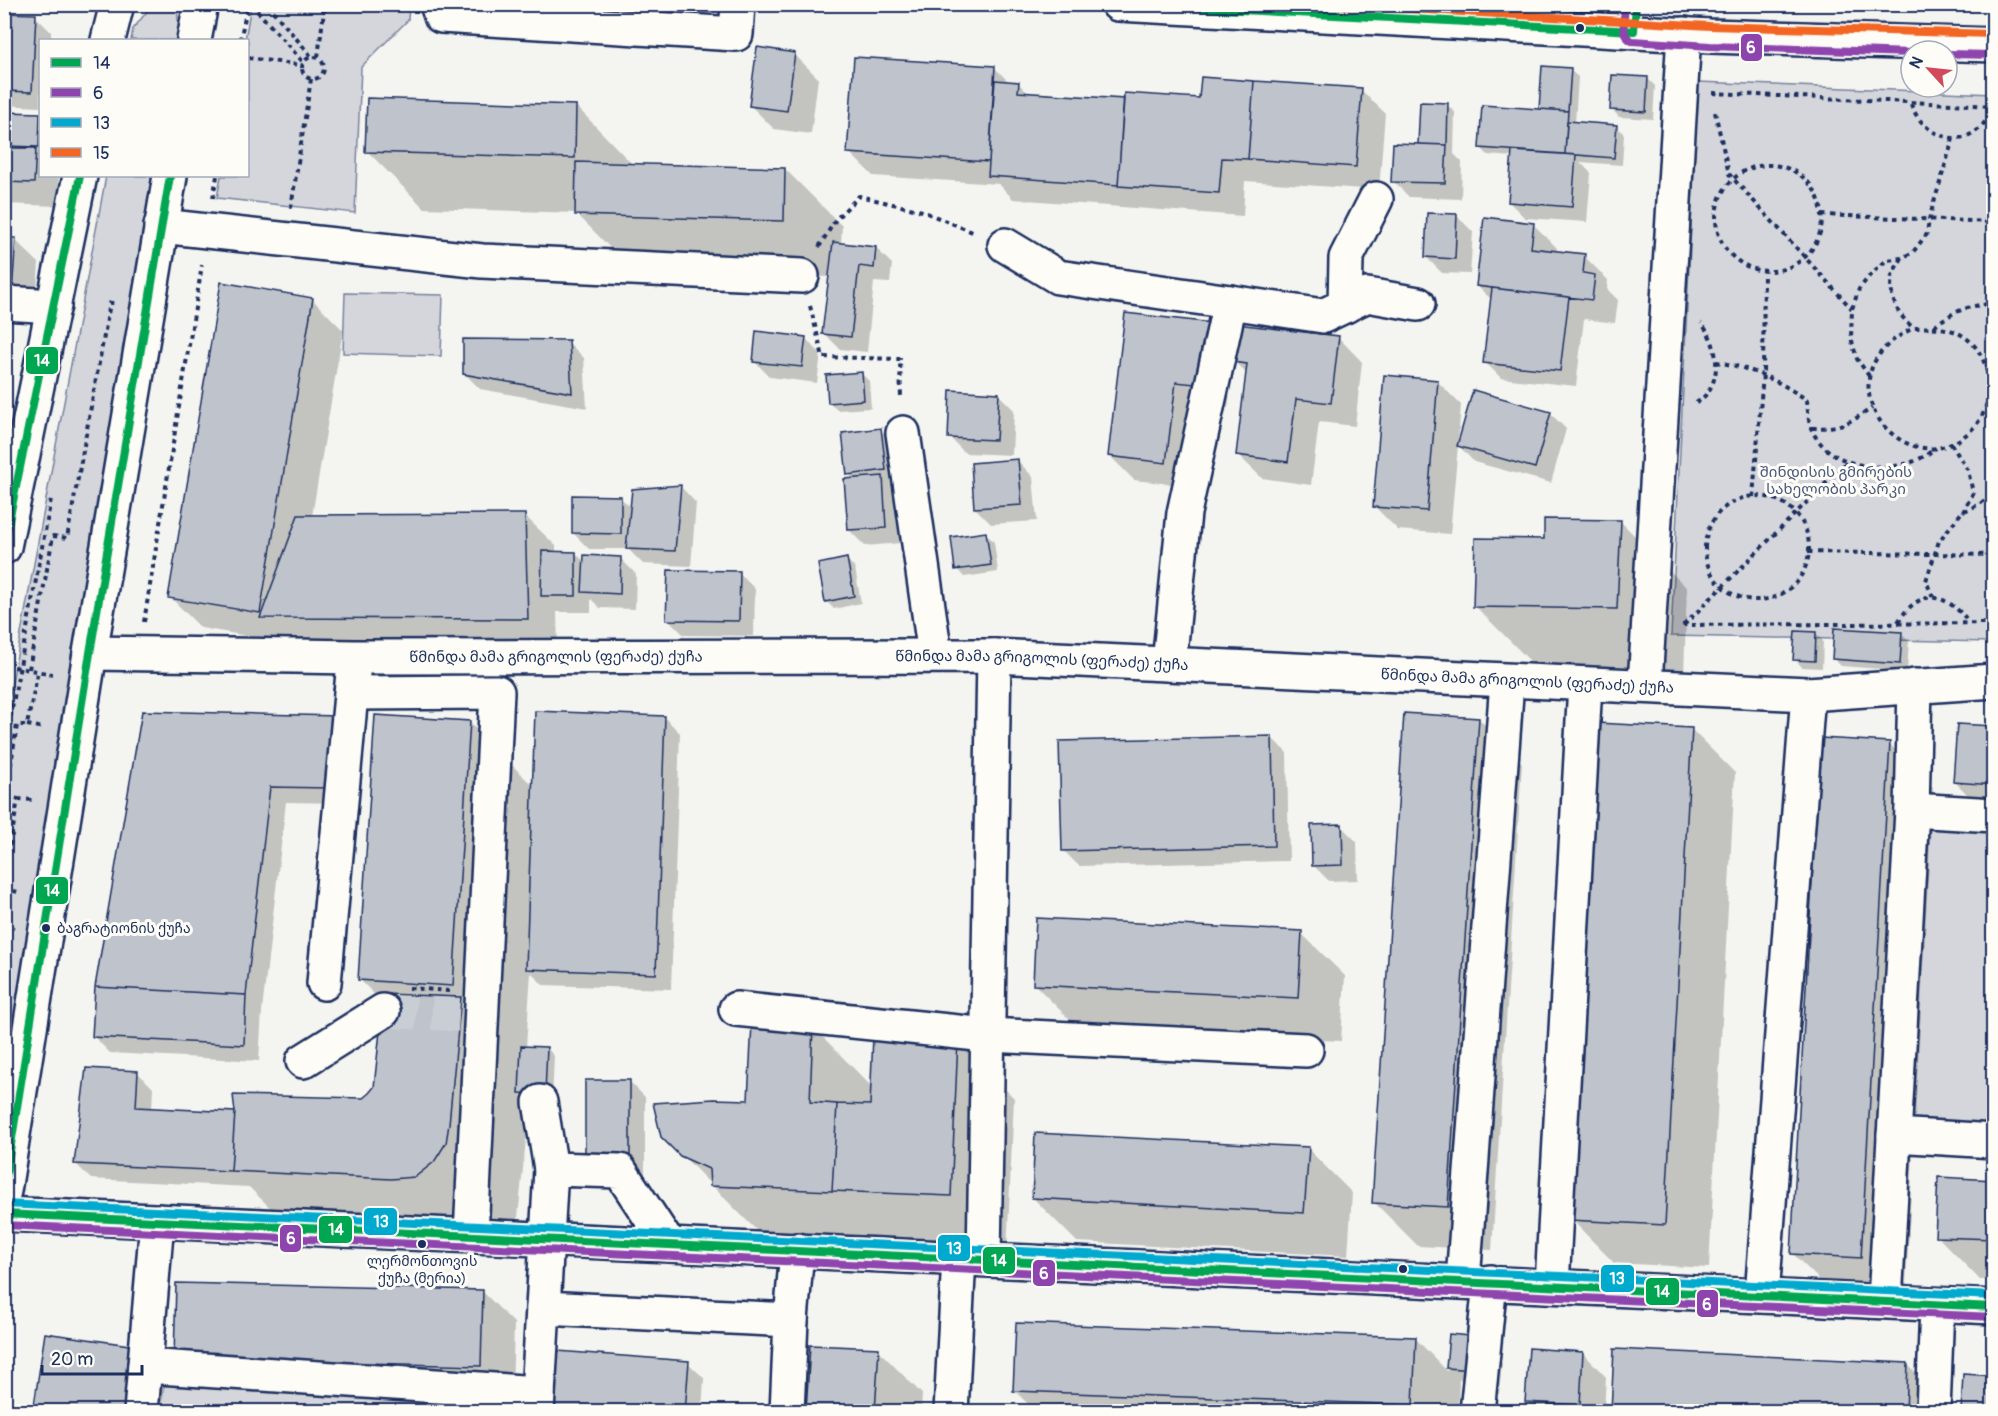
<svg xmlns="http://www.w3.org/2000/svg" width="1998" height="1416" font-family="Pangolin,'Noto Sans Georgian',sans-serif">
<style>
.green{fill:#d4d6db;stroke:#78829c;stroke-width:1.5}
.shadow{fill:#0003}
.building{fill:#bfc3cc;stroke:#1b2f5e;stroke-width:1.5}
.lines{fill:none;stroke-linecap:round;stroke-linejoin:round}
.minor-tunnel{stroke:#c9cdd4;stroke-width:33;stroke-dasharray:33 16;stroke-linecap:butt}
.minor-casing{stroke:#1b2f5e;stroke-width:38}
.major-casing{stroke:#1b2f5e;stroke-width:38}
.path{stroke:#1b2f5e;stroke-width:4;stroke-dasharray:4.5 4.5;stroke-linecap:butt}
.minor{stroke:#fdfcf7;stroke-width:33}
.major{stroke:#fdfcf7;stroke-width:33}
.bus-1-casing{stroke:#fdfcf7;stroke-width:12}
.bus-2-casing{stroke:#fdfcf7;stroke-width:12}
.bus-3-casing{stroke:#fdfcf7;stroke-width:12}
.bus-4-casing{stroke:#fdfcf7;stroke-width:12}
.bus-1{stroke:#00a651;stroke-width:8}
.bus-2{stroke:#8e44ad;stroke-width:8}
.bus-3{stroke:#00a9ce;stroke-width:8}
.bus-4{stroke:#f26522;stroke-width:8}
.bus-dot{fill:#1b2f5e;stroke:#fdfcf7;stroke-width:2}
.labels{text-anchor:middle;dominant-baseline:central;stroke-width:6;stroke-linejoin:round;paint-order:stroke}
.bus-label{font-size:14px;fill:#1b2f5e;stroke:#fdfcf7;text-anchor:start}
.park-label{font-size:15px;fill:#49597d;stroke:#fdfcf7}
.street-label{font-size:15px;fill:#1b2f5e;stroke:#fdfcf7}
.line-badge{stroke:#fdfcf7;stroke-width:2}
.badge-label{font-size:16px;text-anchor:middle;font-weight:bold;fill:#fff}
</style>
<rect width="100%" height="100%" fill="#f4f4f1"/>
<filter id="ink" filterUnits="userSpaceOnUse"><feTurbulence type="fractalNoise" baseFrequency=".0167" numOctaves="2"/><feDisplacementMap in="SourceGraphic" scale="12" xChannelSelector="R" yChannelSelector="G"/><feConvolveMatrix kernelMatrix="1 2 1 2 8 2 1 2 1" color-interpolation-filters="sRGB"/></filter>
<g filter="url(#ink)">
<!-- green -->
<path class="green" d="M251,5h158l-1,15 -47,47 -6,146 -138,-15 4,-22h27v-136h-3z
M177,8l3,32h-49l2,-11 16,-20z
M1698,82l295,12v548l-322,-6z
M106,176h52l-154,941 1,-397z
M345,293l98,2 -2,61 -98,-3z
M1912,810l81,5v326l-99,-6z
M145,1366l393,27 -1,19h-396z"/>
<!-- shadow -->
<path class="shadow" d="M4,14l31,2 16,16v8h-11v67l-36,-2z
M794,54l24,24 -7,56 -37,-5 -23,-23z
M995,68l14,14 9,1 11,11 96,7 76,-2 160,-9 24,23 -6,77 -134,-9 -2,35 -230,-17 -14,-15 -126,-8 -24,-24z
M1570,70l8,7 -3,46 41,3 8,8 -2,31 -42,-3 11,11 -4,49 -62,-4 -16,-16 4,-45 -25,-2 -7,-7 59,-37z
M1647,78l8,8 -2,33 -34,-2 -7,-8z
M1447,105l8,7 -1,42 8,8 -1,37 -52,-2 -16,-16z
M576,106l57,59 152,4 57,57 -1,19 35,3 16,16 -2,19 -16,-1 -7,70 -27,-3 -16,-16 6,-56 -197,-6 -57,-58 -152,-5 -57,-57z
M4,114l36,1v61h19l-2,30 -53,-2z
M1457,216l16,16 -3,42 -28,-1 -16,-16z
M1533,224l24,24 -1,5 28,3 24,24 -1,9 11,11 -3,23 -31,-4 -8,67 -75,-8 -16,-16 7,-62 -15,-14z
M15,240l24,23 -4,52 -31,-2z
M312,299l31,31 -31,186 212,-1 32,31v7h19l10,9 35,-4 16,16 -1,35 -35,-1 -9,-9v13h-34l1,38 -271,-7 -86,-15 -31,-31z
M1211,325l128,13 23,24 -7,64 -36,-4 -8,63 -49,-7 -24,-23 10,-80 -14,-14 -6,47 -29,-3 -9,81 -56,-6 -24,-24z
M805,338l16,16 -4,29 -47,-6 -16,-16z
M568,342l16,16 3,50 -107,-19 -16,-16z
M862,374l7,7 2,27 -34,2 -7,-7z
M1437,381l24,24 -3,36 92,-28 16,16 -15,54 -77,-21 -16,-17 -8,89 -52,-4 -24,-24z
M998,394l16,16 -2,45 -47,-2 -16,-16z
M881,430l15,16 5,40 -10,1 7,7 3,49 -36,3 -16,-16 5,-50 -5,-6z
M1018,461l15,16 4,44 -46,3 -16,-16z
M681,487l15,16 -5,63 -48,-2 -15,-15h-39l-16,-16 48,-35 10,10z
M1620,521l67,67 -3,87 -142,-2 -67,-67 70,-66z
M986,534l8,8 4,30 -34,5 -7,-8z
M847,560l8,8 6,35 -27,6 -8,-8z
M739,573l16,16 -1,47 -70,-1 -16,-16z
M1816,633l7,8 -1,27 -20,-1 -7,-8z
M1901,634l8,7 -2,30 -66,-5 -7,-7z
M143,713l194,5 7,85 -58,-1 -24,209 -3,50 -149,-8 -16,-16z
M664,717l16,16 -9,256 -128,-4 -12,-13 -5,75 21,1 7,8 -2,45 -22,-1 -12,117 -11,18 -201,8 -57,-56 -158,-8 -16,-16 62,-91 16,16 -1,21 84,4 127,-13 13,-13 9,-82 -25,-25 109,-258 65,65z
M1479,719l43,44 -30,487 -74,-4 -44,-44z
M1994,727v94l-39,-39z
M1691,729l44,44 -26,495 -95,-5 -43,-44z
M1271,737l16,16 2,108 -210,5 -16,-16z
M1889,744l44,43 -28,514 -68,-4 -44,-43z
M1341,826l16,16 1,38 -29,1 -16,-16z
M1301,933l44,43 -4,65 -263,-13 -44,-44z
M813,1027l59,60 85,-46 57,57 -7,154 -238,-9 -106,-107 87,-34z
M629,1081l16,16v77l-43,1z
M1308,1149l44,44 -4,63 -271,-14 -44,-44z
M1994,1181v99h-14l-43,-44z
M483,1292l31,31 -2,73 -306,-7 -31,-31z
M1451,1336l28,3 23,24 -3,31 -27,-3 -13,-13 -1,34h-422l-21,-21 400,-53 32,33z
M878,1350l44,44 -1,18h-113z
M1583,1353l23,24 -2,35h-67l-10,-11z
M688,1363l16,15 -2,34h-148z
M1907,1364l44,44v4h-339z
M166,1379l-5,33h-127z"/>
<!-- building -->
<path class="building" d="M4,13l32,1 -4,78 -28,-1z
M757,47l38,6 -8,58 -38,-5z
M854,57l141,9 -6,96 -142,-9z
M1542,66l29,2 -3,43 -29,-2z
M1612,75l36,2 -2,35 -36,-2z
M1201,77l53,4 -6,78 -26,-1 -3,35 -101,-7 6,-93 75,5z
M995,80l24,2 -1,10 106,7 -6,86 -130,-9z
M1254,81l108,7 -6,79 -108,-8z
M367,98l209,7 -1,53 -210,-6z
M1420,102l28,1 -1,42 -29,-1z
M1482,105l86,6 -3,43 -86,-6z
M4,112l36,1 -1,34 -35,-1z
M1567,121l50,4 -3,33 -49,-4z
M1393,143l54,2 -2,38 -54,-1z
M4,148h32l-2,35 -30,-1z
M1512,151l64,4 -4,52 -64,-5z
M576,162l209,6 -1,53 -209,-6z
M1427,213l30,1 -2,45 -30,-2z
M1484,217l50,6 -3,25 54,6 -2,19 12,2 -3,25 -116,-14z
M4,238h12l-4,54h-8z
M833,242l43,5 -2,21 -15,-2 -8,71 -29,-3z
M221,282l92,16 -53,315 -92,-15z
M1492,288l77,9 -9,74 -77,-8z
M1125,313l87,10 -7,62 -29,-3 -10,81 -58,-7z
M1236,324l103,12 -8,67 -35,-4 -8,63 -52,-7 11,-91 -15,-2z
M756,331l50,6 -4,30 -49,-5z
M463,339l106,1 3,53 -109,-19z
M862,372l2,28 -36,3 -2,-28z
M1384,375l54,5 -11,131 -54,-4z
M950,390l49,3 -3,47 -48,-2z
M1473,390l78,22 -16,56 -78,-22z
M881,428l5,42 -39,5 -5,-42z
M1018,459l4,46 -48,3 -3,-45z
M883,476l3,52 -38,2 -4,-51z
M681,485l-6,66 -49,-2 6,-60z
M572,495l49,1v38l-49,-1z
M525,514l3,105 -268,-1 38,-103z
M1544,519l77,1 -4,89 -144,-2 2,-69 69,1z
M986,532l5,33 -36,5 -4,-33z
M542,551l34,1v44h-35z
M584,555l37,2 -1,37 -38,-2z
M847,558l7,38 -29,6 -7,-38z
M668,570l72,1 -1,50 -73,-1z
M1834,628l68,4 -2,32 -68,-5z
M1795,631l21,1 -1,29 -22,-1z
M142,711l195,5 -8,72 -59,-1 -24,208 -151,-8z
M535,711l130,5 -9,258 -130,-5z
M1404,713l75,5 -31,489 -76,-4z
M375,715l95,6 -17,265 -95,-6z
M1596,723l96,5 -27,497 -96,-5z
M1957,724l37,2v59l-41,-3z
M1272,736l2,110 -212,5 -3,-110z
M1820,738l70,4 -29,516 -70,-4z
M1342,824l1,41 -31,1 -1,-41z
M1036,918l266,13 -4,67 -265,-13z
M95,987l151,8 -2,50 -152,-8z
M384,994l77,3 -12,127 -3,19 -12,19 -19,15 -24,2 -160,-8 4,-59 -2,-17 130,3 6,-5 5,-6z
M752,1023l61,3 -3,76 27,2 -5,87 -122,-5 -1,-17 -29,-13 -19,-19 -8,-34 61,-4 34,1z
M873,1036l85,4 -7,156 -119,-5 5,-87 33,1z
M521,1046l26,1 -2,47 -26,-1z
M86,1068l52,3 -2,36 99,5 -4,59 -157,-7z
M585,1080h45v79h-45z
M1035,1133l274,14 -5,66 -272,-15z
M1938,1177l56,3v59l-59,-2z
M176,1283l307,7 -2,76 -307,-8z
M1016,1323l400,14 -3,68 -400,-14z
M45,1333l91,13 -10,66h-93z
M1449,1334l30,3 -3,33 -30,-2z
M810,1345l69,3 -4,64h-69z
M1529,1348l54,4 -3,53 -55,-3z
M1614,1349l294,14 -2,49h-295z
M557,1351l132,10 -4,51h-133z
M1963,1374l31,2v36h-33z"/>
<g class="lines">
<!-- minor-tunnel -->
<path class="minor-tunnel" d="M383,1011l76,4"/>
<!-- minor casing -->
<g class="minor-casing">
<g id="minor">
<path d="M437,4l4,12 295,18 2,-30"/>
<path d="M1118,4l592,32 284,9"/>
<path d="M161,226l321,35 320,15"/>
<path d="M1005,245l53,32 172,25"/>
<path d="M4,303l50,3"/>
<path d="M1345,306l1,-48 30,-59"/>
<path d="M903,433l32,222"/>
<path id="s1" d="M90,653l265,4 639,-1 814,38 186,-13"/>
<path d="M1169,664l15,-151 46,-211 93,14 44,-21 51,9"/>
<path d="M1645,685l39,-651"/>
<path d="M351,693l146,-1 -26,543"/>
<path d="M1912,810l82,5"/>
<path d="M324,983l29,-310"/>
<path d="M736,1009l251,26 319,15"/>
<path d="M303,1061l80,-50"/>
<path d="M540,1102l11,67"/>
<path d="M1894,1135l100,6"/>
<path d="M4,1214l1990,93"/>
<path d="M984,1259l10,-603"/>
<path d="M1463,1281l44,-600"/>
<path d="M1552,1285l33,-601"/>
<path d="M1762,1295l46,-601"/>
<path d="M1885,1301l27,-491 3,-124"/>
<path d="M543,1308l248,12 -4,92"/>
<path d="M791,1320l6,-70"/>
<path d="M145,1366l393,27"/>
<path d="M141,1412l16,-191"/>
<path d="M537,1412l14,-243 69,2 48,73"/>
<path d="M951,1412l8,-155"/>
<path d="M1477,1412l13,-130"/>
<path d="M1933,1412l4,-107"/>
</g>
</g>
<!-- major casing -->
<g class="major-casing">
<path id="major" d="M108,40l9,-36
M194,40l7,-36
M4,547l76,-371
M4,1191l86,-538 80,-477"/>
</g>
<!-- path -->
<path class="path" d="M251,4l52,58
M267,4l44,52
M240,40l8,-36
M302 68a11 11 0 1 1 22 0a11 11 0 1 1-22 0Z
M318,57l7,-53
M248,58l53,7
M1713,93l281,13
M1911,104c9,27 43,46 68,25 6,-6 10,-13 15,-19
M1715,112l14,62 123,135
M1716 218a53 53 0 1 1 106 0a53 53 0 1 1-106 0Z
M213,198l4,-22
M291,208l20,-129
M1822,215l172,7
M819,247l17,-28 23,-23 63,15 53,22
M1902,258c-3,5 -8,12 -10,18 -4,20 6,41 22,52 13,-1 24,-1 36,2 34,10 45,49 35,79 -4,12 -13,21 -22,28 -62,47 -149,-63 -49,-109
M810,306l13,51 77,2 1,41
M1934,326c18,-14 37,-22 60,-22
M1716,362c33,5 64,19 91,38 1,9 1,20 4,28 16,38 67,45 101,34 9,-3 17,-9 24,-14
M1986,367l8,-8
M1869,376l-12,-17 -6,-21 1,-29 7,-20 12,-15 16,-14 15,-2 11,-6 14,-18 2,-15 24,-80
M1696,403c28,-17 24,-58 5,-80
M1812,428c27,0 38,-5 60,-20
M1951,444l17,26 5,23 -10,19
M1705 548a52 52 0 1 1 104 0a52 52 0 1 1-104 0Z
M1753,497l10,-123 1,-103
M1808,552l186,3
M1933,597l-7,-16 13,-40 23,-29 18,-8 14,-12
M144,622l58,-357
M1898,622c22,-35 47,-30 71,0
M1684,623v2l310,-2
M1684,625l163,-163
M14,667l38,7
M29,669l24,-133 14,2 43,-235h4
M27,725l17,3
M4,752l47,-253
M18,799l15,1
M4,881l14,-82 -12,-3 11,-71h10l11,-54
M4,889l14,3
M4,926l10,2
M409,988l40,3"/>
<!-- minor -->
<use href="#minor" class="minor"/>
<!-- major -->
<use href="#major" class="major"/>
<!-- bus-1 casing -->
<g class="bus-1-casing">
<path id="bus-1" d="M1128,4l506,27 2,-27
M4,545l76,-369
M4,1188l86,-535 80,-477
M4,1214l1990,93"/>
</g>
<!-- bus-2 casing -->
<g class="bus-2-casing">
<path id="bus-2" d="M1625,4c0,13 -6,31 7,37l78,5 201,7
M1947,54l47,1
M4,1225l1990,92"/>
</g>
<!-- bus-3 casing -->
<g class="bus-3-casing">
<path id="bus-3" d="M4,1204l1990,92"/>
</g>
<!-- bus-4 casing -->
<g class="bus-4-casing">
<path id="bus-4" d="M1322,4l388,22 284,8"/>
</g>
<!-- bus-1 -->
<use href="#bus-1" class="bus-1"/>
<!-- bus-2 -->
<use href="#bus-2" class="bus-2"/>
<!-- bus-3 -->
<use href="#bus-3" class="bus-3"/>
<!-- bus-4 -->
<use href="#bus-4" class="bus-4"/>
</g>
</g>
<!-- markers -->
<g class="bus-dot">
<circle cx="1580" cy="28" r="5"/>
<circle cx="46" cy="928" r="5"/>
<circle cx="422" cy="1244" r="5"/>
<circle cx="1403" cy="1269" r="5"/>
</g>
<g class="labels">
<!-- bus labels -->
<g class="bus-label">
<text x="57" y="928">ბაგრატიონის ქუჩა</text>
<text x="422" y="1261" text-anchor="middle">ლერმონთოვის<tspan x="422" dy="17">ქუჩა (მერია)</tspan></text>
</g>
<!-- park labels -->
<g class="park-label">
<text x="1836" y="472">შინდისის გმირების<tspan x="1836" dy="17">სახელობის პარკი</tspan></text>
</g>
<!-- street labels -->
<g class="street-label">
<text stroke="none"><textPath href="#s1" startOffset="466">წმინდა მამა გრიგოლის (ფერაძე) ქუჩა</textPath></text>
<text stroke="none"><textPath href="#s1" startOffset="952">წმინდა მამა გრიგოლის (ფერაძე) ქუჩა</textPath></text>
<text stroke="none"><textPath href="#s1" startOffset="1438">წმინდა მამა გრიგოლის (ფერაძე) ქუჩა</textPath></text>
</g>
</g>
<g class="line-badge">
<rect x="1740" y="33" width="23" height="29" rx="6" fill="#8e44ad"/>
<rect x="25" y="346" width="34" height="29" rx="6" fill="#00a651"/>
<rect x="35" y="876" width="34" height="29" rx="6" fill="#00a651"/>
<rect x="363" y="1207" width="35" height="29" rx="6" fill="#00a9ce"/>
<rect x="318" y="1215" width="35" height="29" rx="6" fill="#00a651"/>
<rect x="279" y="1224" width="23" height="29" rx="6" fill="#8e44ad"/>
<rect x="937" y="1234" width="34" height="28" rx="6" fill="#00a9ce"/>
<rect x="982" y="1246" width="34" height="29" rx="6" fill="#00a651"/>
<rect x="1032" y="1259" width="24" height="28" rx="6" fill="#8e44ad"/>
<rect x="1600" y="1264" width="35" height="29" rx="6" fill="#00a9ce"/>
<rect x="1645" y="1277" width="35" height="29" rx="6" fill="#00a651"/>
<rect x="1696" y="1289" width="23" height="29" rx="6" fill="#8e44ad"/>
</g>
<g class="badge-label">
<text x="1751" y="53">6</text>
<text x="42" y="366">14</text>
<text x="52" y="896">14</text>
<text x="381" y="1227">13</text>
<text x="336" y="1235">14</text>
<text x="291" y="1244">6</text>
<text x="954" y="1254">13</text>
<text x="999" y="1266">14</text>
<text x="1044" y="1279">6</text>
<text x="1617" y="1284">13</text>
<text x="1662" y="1297">14</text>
<text x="1707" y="1310">6</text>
</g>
<!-- margin -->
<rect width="1998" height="1416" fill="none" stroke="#fdfcf7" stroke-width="24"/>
<rect x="12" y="12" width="1974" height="1392" fill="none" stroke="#1b2f5e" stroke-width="2" filter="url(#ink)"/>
<!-- legend -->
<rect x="39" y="39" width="210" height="138" fill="#fdfcf7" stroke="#a3aaba" stroke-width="1.5"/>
<rect x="51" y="58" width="30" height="9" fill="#00a651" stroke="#a3aaba" stroke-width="1.5"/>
<text x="93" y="69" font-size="18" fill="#1b2f5e">14</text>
<rect x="51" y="88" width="30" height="9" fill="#8e44ad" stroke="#a3aaba" stroke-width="1.5"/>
<text x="93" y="99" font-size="18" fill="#1b2f5e">6</text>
<rect x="51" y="118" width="30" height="9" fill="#00a9ce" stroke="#a3aaba" stroke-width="1.5"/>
<text x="93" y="129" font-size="18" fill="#1b2f5e">13</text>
<rect x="51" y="148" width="30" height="9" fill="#f26522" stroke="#a3aaba" stroke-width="1.5"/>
<text x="93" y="159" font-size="18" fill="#1b2f5e">15</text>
<!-- north arrow -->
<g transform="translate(1929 69) rotate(297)"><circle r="28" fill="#fdfcf7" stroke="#a3aaba" stroke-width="1.5"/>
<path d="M0-4.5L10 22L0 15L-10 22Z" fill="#d1495b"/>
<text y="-9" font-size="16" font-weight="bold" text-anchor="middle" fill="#1b2f5e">N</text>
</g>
<!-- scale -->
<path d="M42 1365v9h100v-9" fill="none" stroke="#1b2f5e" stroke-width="3"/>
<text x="51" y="1365" font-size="18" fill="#1b2f5e" stroke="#fdfcf7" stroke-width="4.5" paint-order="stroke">20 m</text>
</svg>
